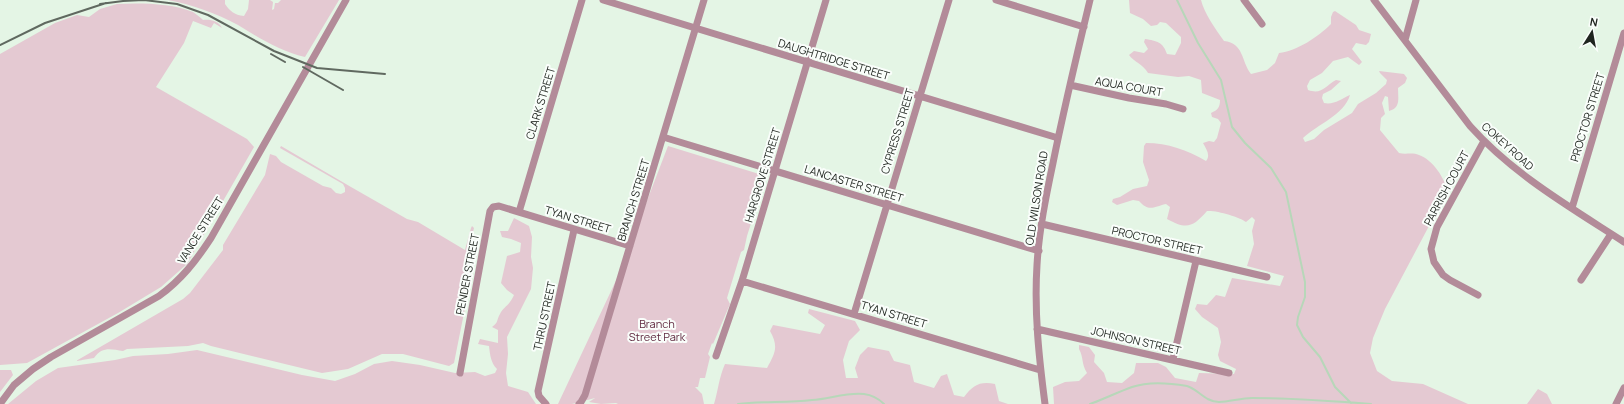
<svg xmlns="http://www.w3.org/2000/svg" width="1624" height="404" font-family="Manrope,sans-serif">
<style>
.green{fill:#e4c9d2}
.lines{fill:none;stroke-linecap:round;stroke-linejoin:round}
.stream{stroke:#b7d7b9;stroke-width:2}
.minor{stroke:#b38b99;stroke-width:7}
.rail{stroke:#606960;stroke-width:2}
.labels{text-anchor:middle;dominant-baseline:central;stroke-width:4;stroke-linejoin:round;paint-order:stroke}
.street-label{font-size:11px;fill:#1f251f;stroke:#fafefb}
.park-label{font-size:11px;fill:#612b41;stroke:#fafefb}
</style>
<rect width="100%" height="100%" fill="#e4f5e5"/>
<!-- green -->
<path class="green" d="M168,0h57v4c5,7 9,11 19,12l4,-7 1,-9h21l3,2 -1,8 2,-1 1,-6h3l3,-3h58l-34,57c-25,-6 -46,-19 -67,-32 -22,-12 -45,-20 -70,-25z
M1129,0h72c3,13 15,30 23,41 20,2 17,20 27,33l16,-4 8,-7 4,-10c18,-2 39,-16 52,-29v-7l2,-5 2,-1 21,14 3,5 12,4 -2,8 -3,3 -10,-2 -4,6 10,13 -3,3 -11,-8 -15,4 -11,12 -12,7 -3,6 1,4c14,5 17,-4 28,-10l5,1 -10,9 -8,4 -1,4 2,5c10,2 17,-4 26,-8 -6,20 -32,29 -47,43l2,4 9,-3 10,-9 28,-17 6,-9 18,-11 10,-9 1,-4 -7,-7 -1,-2 25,3 3,4 -2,5 -7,5c0,10 3,20 -9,23l-1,-14 -3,-1 -3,7 3,11 -4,4 -1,12 19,23c7,2 13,-1 20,2 13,4 27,24 28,37l-62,117 -12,29 -3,15 7,18 15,10 31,3 45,20h-414l-1,-17 12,-5 14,-1 8,-8c-6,-10 -3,-15 -8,-24v-4l10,2 6,8 -1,7 10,11 3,9 15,1 12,-10 2,-10h22l8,4 9,11 21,4 3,-9 35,1 2,-5 -16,-8 -2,-6 3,-13 -3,-14 -16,-11 -7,-8 2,-5 10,1 9,-10 9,2 7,-19 48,8 4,-10 -37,-10 7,-22 -2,-13 3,-11 -3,-3 -6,5c-6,-5 -30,-12 -39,-11 -14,16 -20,19 -40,8l3,-12 -4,-3c-13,3 -17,8 -27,-3l-6,-1 -16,5 -5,-3 1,-3 7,-2 13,-8 14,-3 2,-6 -6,-18 1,-16 2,-3c22,0 41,7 60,18 5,-6 0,-12 -3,-18l6,-2 5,1 3,-4 4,-15 -3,-4 -6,-2 -1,-4c7,-3 9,-6 9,-13l-18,-7 -1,-13 -12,-4 -11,1 -30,-4c-5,-9 -14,-11 -19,-18l5,-4 10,2 4,-4 -4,-7 1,-3c12,2 18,3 22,15l8,1 6,-12v-6l-15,-14 -6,-1 -3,3 -6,1 -8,-7 -13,-6z
M117,4c23,-1 54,-1 76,8 3,2 7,5 10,8 7,-1 16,1 19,8l-8,-5 -3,5 -18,-7 -9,22 -28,44 91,52 7,8 -67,117 -26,23 -43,26 -91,50 -27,2v-311l55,-31 22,-8 12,2 11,-8z
M281,146l70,41 56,32 11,3 47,28 6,-22 1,-2 2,2 -6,23 6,12 -20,100 -5,3 -46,-12h-21l-34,15 -26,4 -111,-27 -8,-3 -15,3 -61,3 -4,2c-12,-2 -21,-5 -29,7l-18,3 107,-62 7,-6 33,-43v-5l42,-70 5,-21 6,2 5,6 42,24 8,2 5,5 5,1 4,-2v-4l-2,-4 -63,-36z
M668,146l98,30 -19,60 -3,14 -3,2 -14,46 3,6 -17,40 -1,-1 -4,11 2,3 -5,21h-5l-2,9h-3l7,7 2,10h-86l-2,-1 -15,1 -12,-2 6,-4 -23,6h-14l77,-164 5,-21z
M514,218l15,8 3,11 -1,20 2,11 -2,21 -24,48 1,17 -2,19 2,13 20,6 8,12h-528l28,-23 22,-13 57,-8 18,-4 35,-2 29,-4 105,25 33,6 20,-7 19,-10 18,-3 28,4 35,8 20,-1 10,4 10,-3 2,-4c-6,-6 -7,-14 -8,-23l-11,-2 2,-5 18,4v-13l-6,-3c7,-5 4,-6 8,-13 3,-7 10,-9 14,-19l-7,-5 -6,-7 6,-27 13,-4 1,-9 -10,-4 -9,-2 -2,-6h8z
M809,309l46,12 5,9 -11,11 -6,19 3,18h12l-3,-10 5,-13 8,-8 21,4 5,10 16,4 4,17 20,6 7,-12 6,-2 7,21 10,2c9,-12 16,-16 31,-13l4,17 9,3h-294c4,-13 5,-27 11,-40l42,4c8,-15 12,-21 3,-37l3,-6 47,9 5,-9 -17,-12z
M0,370h11l2,5 -13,17z
M1538,389l9,5 5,10h-25z"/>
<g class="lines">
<!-- stream -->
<path class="stream" d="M1177,0l21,43 23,37 11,47 13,16 26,25 15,24 19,90v15l-7,20 -1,8 6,12 17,20 15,30 16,16
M738,404c24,-3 49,-1 74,-4 17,-1 35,-8 52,-6 8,1 15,5 20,10
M1090,404c14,-5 28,-12 42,-17 17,-6 38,-4 55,-1 11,3 18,16 32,16 10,0 22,-4 33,-4 40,0 80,3 119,6"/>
<!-- minor -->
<path class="minor" d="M603,0l455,138
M996,0l88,27
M1244,0l18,24
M1374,0l96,126c44,49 100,81 154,116
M1405,40l11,-40
M1070,85l59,13 37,6 17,5
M663,137l376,114
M1572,208l52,-175
M519,212l63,-212
M1042,224l225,53
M1581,280l30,-46
M742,281l298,89
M1478,295l-28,-15 -7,-5 -9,-13 -3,-13 6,-22 47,-86
M854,314l95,-314
M1037,329l192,44
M716,356l26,-75 84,-281
M1173,359l23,-98
M460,373l30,-162 3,-4 6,-1 131,40
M0,404l14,-19 19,-16 18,-12 108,-61c22,-16 37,-35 52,-58l135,-238
M546,404l-7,-8 -1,-5 36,-161
M579,404l2,-2 4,-7 119,-395
M1045,404c-6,-46 -11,-92 -8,-139 2,-35 9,-69 16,-102 11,-55 24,-109 37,-163
M1616,404l8,-16"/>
<!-- rail -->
<path class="rail" d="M100,4l23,-3 21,-1 33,4 31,11 66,36 43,17 68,6
M0,45l45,-22 61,-20
M271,54l14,8
M303,67l40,23"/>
</g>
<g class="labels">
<!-- street labels -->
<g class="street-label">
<text transform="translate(834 59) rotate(17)">DAUGHTRIDGE STREET</text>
<text transform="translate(1129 86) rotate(10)">AQUA COURT</text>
<text transform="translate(540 103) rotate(-73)">CLARK STREET</text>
<text transform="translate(1587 117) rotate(-73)">PROCTOR STREET</text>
<text transform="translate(897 131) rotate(-73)">CYPRESS STREET</text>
<text transform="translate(1508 146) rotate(42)">COKEY ROAD</text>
<text transform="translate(762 175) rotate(-73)">HARGROVE STREET</text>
<text transform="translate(854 183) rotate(17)">LANCASTER STREET</text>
<text transform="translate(1446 188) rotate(-62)">PARRISH COURT</text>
<text transform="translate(1036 198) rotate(-81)">OLD WILSON ROAD</text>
<text transform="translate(633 200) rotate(-73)">BRANCH STREET</text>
<text transform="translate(578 219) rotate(17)">TYAN STREET</text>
<text transform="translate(200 230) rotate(-58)">VANCE STREET</text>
<text transform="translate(1157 240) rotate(13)">PROCTOR STREET</text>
<text transform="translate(467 274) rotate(-79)">PENDER STREET</text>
<text transform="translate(894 314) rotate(17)">TYAN STREET</text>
<text transform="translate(544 316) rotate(-78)">THRU STREET</text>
<text transform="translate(1136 340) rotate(13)">JOHNSON STREET</text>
</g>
<!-- park labels -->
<g class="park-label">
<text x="657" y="323">Branch<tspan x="657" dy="13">Street Park</tspan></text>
</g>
</g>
<!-- north arrow -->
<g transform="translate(1592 32) rotate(11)" stroke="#fafefb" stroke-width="3" paint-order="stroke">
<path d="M0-3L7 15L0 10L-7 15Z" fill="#1f251f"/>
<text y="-6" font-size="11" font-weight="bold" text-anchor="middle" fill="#1f251f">N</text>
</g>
</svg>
